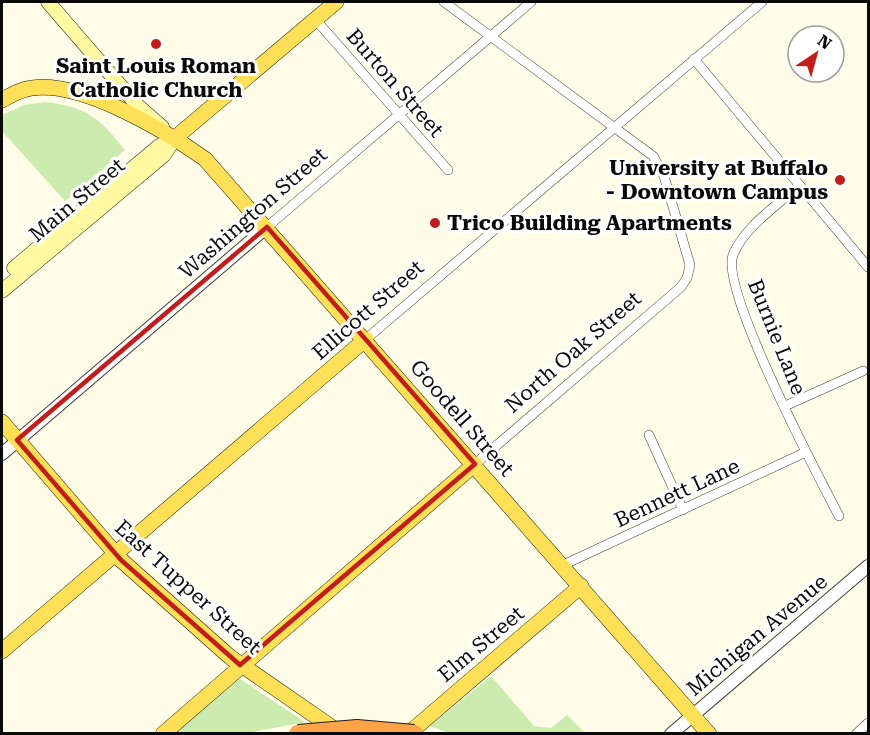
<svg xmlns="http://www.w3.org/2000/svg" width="870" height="735" font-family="'Roboto Serif',serif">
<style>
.green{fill:#cbebaf}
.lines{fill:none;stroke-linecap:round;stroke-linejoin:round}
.minor-casing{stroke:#3d3d3d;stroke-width:10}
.tertiary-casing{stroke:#3d3d3d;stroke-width:14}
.secondary-casing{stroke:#2c2c2c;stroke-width:15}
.primary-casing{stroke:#1b1b1b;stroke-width:16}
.minor{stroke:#fff;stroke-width:9}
.tertiary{stroke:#fff;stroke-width:12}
.secondary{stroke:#fffaa2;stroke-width:14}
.primary{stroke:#ffe057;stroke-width:15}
.motorway-bridge-casing{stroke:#1b1b1b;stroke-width:20;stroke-linecap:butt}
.motorway-bridge{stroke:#fda546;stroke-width:18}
.marked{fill:none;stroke:#c11d1b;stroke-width:4.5;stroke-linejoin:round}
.poi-dot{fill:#c11d1b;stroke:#fff;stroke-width:2}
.labels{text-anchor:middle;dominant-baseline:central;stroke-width:6;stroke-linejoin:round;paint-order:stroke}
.poi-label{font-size:21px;font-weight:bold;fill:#0a0a0a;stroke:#fff}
.street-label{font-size:21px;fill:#0a0a0a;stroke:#fff}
</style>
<rect width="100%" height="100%" fill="#fffce7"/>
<!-- green -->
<path class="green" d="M45,102c43,5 54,16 80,48l-60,51 -63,-70v-16l22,-10z
M491,676l43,50 17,2 16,-13 18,18 -134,1 -21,-8z
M237,677l68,45 -57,11 -75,1z"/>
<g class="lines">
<!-- minor casing -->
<g class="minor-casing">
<path id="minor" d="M444,2l209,154 11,20 26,89 -3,13 -6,9 -206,177
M315,19l133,151
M694,59l174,208
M798,186c-21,20 -54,41 -65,69 -13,35 85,221 106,261
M267,227l264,-225
M366,339l396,-337
M785,406l78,-35
M649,435l34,75
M563,565l243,-113
M856,734l12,-11"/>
</g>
<!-- tertiary casing -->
<g class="tertiary-casing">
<path id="tertiary" d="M2,454l265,-227
M671,734l197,-168"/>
</g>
<!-- secondary casing -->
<g class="secondary-casing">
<path id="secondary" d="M48,2l90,104 24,21
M14,268l145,-122 15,-7
M2,291l162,-136 11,-17"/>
</g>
<!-- primary casing -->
<g class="primary-casing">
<path id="primary" d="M2,100c9,-5 19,-11 30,-12 51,-7 132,42 173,71l504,575
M175,138l161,-136
M2,422l119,138 109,97 110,76
M2,651l364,-312
M163,734l312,-270
M408,734l173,-148"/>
</g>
<!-- minor -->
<use href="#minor" class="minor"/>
<!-- tertiary -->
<use href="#tertiary" class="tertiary"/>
<!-- secondary -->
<use href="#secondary" class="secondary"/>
<!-- primary -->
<use href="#primary" class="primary"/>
<!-- motorway-bridge casing -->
<g class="motorway-bridge-casing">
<path id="motorway-bridge" d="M298,734l59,-5 57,5"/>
</g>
<!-- motorway-bridge -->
<use href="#motorway-bridge" class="motorway-bridge"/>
</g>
<!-- marked area -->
<path class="marked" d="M267,227l208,237 -235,201 -119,-105 -104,-120z"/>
<!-- markers -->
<g class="poi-dot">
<circle cx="156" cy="44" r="6"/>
<circle cx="840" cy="180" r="6"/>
<circle cx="435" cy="223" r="6"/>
</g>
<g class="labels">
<!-- poi labels -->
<g class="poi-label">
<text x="156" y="66">Saint Louis Roman<tspan x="156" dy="24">Catholic Church</tspan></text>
<text x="828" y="168" text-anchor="end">University at Buffalo<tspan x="828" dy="24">- Downtown Campus</tspan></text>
<text x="447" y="223" text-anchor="start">Trico Building Apartments</text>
</g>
<!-- street labels -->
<g class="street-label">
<text transform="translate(395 83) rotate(49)">Burton Street</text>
<text transform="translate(77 200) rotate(-40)">Main Street</text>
<text transform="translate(253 213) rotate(-41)">Washington Street</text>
<text transform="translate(368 310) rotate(-41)">Ellicott Street</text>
<text transform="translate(777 337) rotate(68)">Burnie Lane</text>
<text transform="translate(573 352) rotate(-41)">North Oak Street</text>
<text transform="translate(462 418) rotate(49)">Goodell Street</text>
<text transform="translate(677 493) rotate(-25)">Bennett Lane</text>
<text transform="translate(188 587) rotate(42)">East Tupper Street</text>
<text transform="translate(757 635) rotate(-40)">Michigan Avenue</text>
<text transform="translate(481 644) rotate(-40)">Elm Street</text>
</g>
</g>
<!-- border -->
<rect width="870" height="735" fill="none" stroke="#0a0a0a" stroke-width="6"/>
<!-- north arrow -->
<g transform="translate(816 54) rotate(36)"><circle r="28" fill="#ffffff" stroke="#9d9d9d" stroke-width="1.5"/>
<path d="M0-4.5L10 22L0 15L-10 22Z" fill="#c11d1b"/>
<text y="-9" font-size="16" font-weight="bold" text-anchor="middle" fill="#0a0a0a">N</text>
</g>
</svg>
